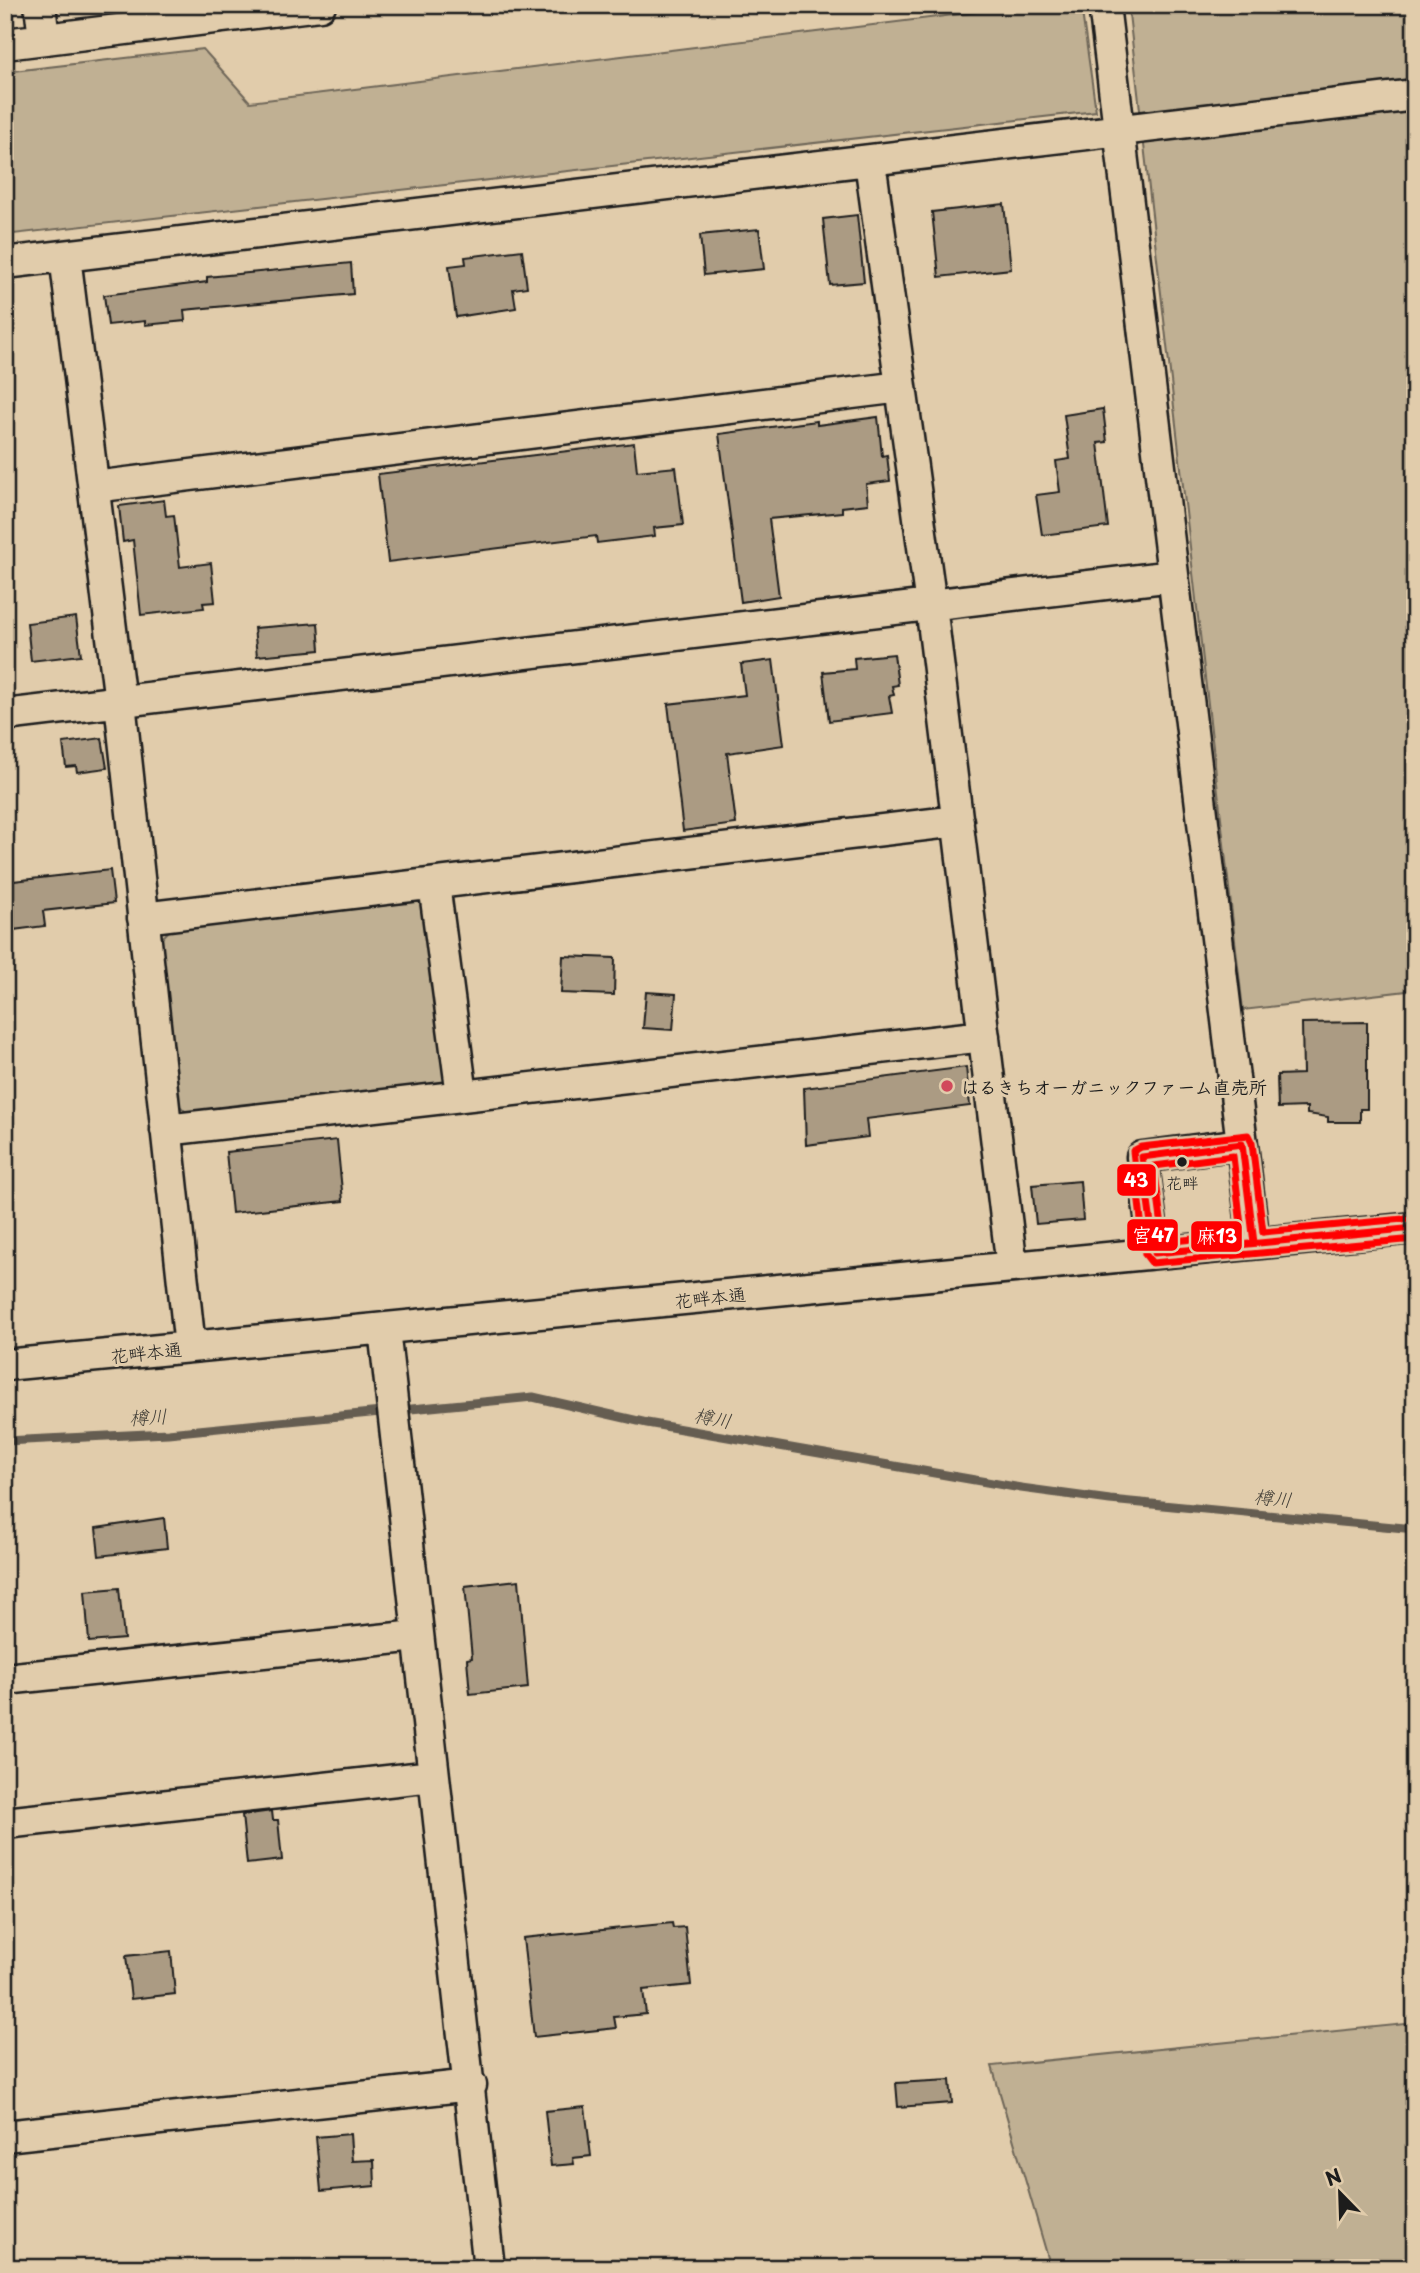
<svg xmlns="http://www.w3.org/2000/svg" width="1420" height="2273" font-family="'Playpen Sans','Klee One',sans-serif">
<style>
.green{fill:#c0b093;stroke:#6e6658;stroke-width:2}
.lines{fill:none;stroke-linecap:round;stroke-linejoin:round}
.stream{stroke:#655d51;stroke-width:9}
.building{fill:#ab9b83;stroke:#1c1c1c;stroke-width:2}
.minor-casing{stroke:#1c1c1c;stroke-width:35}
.minor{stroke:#e1ccab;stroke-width:30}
.bus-1-casing{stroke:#e1ccab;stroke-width:12}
.bus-2-casing{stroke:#e1ccab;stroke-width:12}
.bus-3-casing{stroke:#e1ccab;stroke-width:12}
.bus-1{stroke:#f00;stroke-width:7}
.bus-2{stroke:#f00;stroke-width:7}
.bus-3{stroke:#f00;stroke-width:7}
.poi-dot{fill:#d1495b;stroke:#e1ccab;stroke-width:2.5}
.bus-dot{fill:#1c1c1c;stroke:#e1ccab;stroke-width:2.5}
.labels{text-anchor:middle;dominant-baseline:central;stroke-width:6;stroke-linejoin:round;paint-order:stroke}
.bus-label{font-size:16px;fill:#1c1c1c;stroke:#e1ccab}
.poi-label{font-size:18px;font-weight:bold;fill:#1c1c1c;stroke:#e1ccab;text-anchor:start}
.street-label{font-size:18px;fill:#1c1c1c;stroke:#e1ccab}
.water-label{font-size:19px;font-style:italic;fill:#403d36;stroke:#e1ccab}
.line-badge{stroke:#e1ccab;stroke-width:2.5}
.badge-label{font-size:19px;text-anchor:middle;font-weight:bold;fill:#fff}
</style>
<rect width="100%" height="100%" fill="#e1ccab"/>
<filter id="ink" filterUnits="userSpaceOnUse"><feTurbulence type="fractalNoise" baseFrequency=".0143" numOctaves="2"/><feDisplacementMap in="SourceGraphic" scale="14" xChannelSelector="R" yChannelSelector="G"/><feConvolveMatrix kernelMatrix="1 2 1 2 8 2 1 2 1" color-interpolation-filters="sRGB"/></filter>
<g filter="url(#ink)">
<!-- green -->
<path class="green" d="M1034,5h47l15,106 -1091,124v-163l198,-23 47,53z
M1128,5h287v985l-172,20z
M423,901l26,174 -9,11 -250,30 -13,-13 -17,-163 12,-12z
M1415,2023v245h-364l-59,-202z"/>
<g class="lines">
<!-- stream -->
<path class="stream" d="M5,1441l163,-8 365,-36 114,26 374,65 89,12 305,29"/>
</g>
<!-- building -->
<path class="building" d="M1004,204l7,65 -72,8 -7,-65z
M857,215l7,67 -34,3 -7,-66z
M759,229l5,40 -60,6 -4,-40z
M522,250l5,37 -14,2 3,19 -60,9 -7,-51 17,-2 -1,-7z
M351,263l2,31 -169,16 1,11 -40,4v-4l-37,4 -4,-30 103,-13v-5z
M1103,409l4,33 -9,1 10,84 -66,8 -6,-40 24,-3 -4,-31 14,-2 -6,-44z
M878,417l4,39 5,-1 3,26 -24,3 2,20 -26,3v5l-73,7 10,77 -38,6 -22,-168 98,-13v4z
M634,443l3,28 39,-4 7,58 -29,3 1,8 -58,7 -1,-7 -208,26 -10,-88z
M164,500l2,16 8,-1 6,52 31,-4 4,39 -12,1 1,5 -63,7 -8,-75 -10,2 -4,-36z
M76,617l5,38 -50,6 -4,-38z
M318,623l2,27 -63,6 -3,-28z
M894,654l4,31 -6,1 2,9 -5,1 3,17 -63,8 -6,-49 32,-3 -1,-11z
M773,660l11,85 -57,8 9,71 -53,7 -15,-127 77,-9 -4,-31z
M102,738l5,30 -30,4 -1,-6 -10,1 -3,-24z
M110,870l4,33 -71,8 2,15 -40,5v-49z
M563,956l52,2 -1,37 -53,-2z
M646,992l30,2 -3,36 -30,-2z
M1367,1022v87h-7v13h-32v-5l-21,-3v-7l-29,1 -1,-33 26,-1 -1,-51z
M966,1067l4,39 -104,13 2,18 -62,8 -2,-57z
M337,1140l6,61 -111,12 -6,-61z
M1080,1181l3,39 -47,4 -4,-39z
M164,1518l3,30 -68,8 -3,-28z
M519,1580l9,108 -58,6 -3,-35 5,-1 -7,-72z
M119,1588l5,51 -35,3 -4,-51z
M272,1811l1,9h5l4,40 -35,4 -5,-49z
M672,1923l1,5 12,-1 6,58 -48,5 3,24 -32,3 2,11 -82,9 -11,-99z
M171,1951l4,43 -44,5 -5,-43z
M950,2080l2,23 -54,4 -2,-24z
M585,2107l6,49 -18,2 1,6 -23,2 -6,-55z
M350,2134l2,27 22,-1 1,26 -54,5 -5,-54z"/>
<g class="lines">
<!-- minor casing -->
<g class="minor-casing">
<path id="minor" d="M40,5l4,34
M1104,5l150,1238
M5,44l315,-39
M870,161l61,444 81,662
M65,256l55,446 70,645
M5,263l1410,-168
M94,487l807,-100
M5,715l1168,-139
M434,884l28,211
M143,918l815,-97
M166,1130l818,-94
M1155,1253l-13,-96 100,-13
M384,1329l105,939
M5,1365l1410,-137
M5,1679l412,-43
M5,1823l428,-47
M5,2136l466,-51"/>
</g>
<!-- minor -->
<use href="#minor" class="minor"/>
<!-- bus-1 casing -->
<g class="bus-1-casing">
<path id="bus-1" d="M1254,1243l-12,-99 -100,13 13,96 260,-25"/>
</g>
<!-- bus-2 casing -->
<g class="bus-2-casing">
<path id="bus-2" d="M1263,1232l-11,-89 -4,-8 -107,12 -8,4 12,103 7,9 263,-24"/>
</g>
<!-- bus-3 casing -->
<g class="bus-3-casing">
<path id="bus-3" d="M1233,1156l9,78 -78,8 -10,-76z
M1263,1232l151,-14"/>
</g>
<!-- bus-1 -->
<use href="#bus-1" class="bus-1"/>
<!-- bus-2 -->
<use href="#bus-2" class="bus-2"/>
<!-- bus-3 -->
<use href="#bus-3" class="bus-3"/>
</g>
</g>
<!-- markers -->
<circle class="poi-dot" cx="947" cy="1086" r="7"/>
<circle class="bus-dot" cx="1182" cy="1162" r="6"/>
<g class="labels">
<!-- bus labels -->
<g class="bus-label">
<text x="1182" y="1182">花畔</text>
</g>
<!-- poi labels -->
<g class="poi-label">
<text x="961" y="1086">はるきちオーガニックファーム直売所</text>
</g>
<!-- street labels -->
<g class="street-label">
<text transform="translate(710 1297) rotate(-6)">花畔本通</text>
<text transform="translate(146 1352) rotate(-6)">花畔本通</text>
</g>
<!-- water labels -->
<g class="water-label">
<text transform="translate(148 1416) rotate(-3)">樽川</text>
<text transform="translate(713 1417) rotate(10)">樽川</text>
<text transform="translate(1273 1497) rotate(6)">樽川</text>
</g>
</g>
<g class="line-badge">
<rect x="1116" y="1163" width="41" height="34" rx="7" fill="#f00"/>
<rect x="1126" y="1218" width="53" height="34" rx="7" fill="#f00"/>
<rect x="1190" y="1220" width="53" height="33" rx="7" fill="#f00"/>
</g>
<g class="badge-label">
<text x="1136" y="1187">43</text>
<text x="1153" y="1242">宮47</text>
<text x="1217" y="1243">麻13</text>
</g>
<!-- margin -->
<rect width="1420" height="2273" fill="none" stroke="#e1ccab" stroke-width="28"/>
<rect x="14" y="14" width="1392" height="2245" fill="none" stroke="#1c1c1c" stroke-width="2.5" filter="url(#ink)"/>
<!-- north arrow -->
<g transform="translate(1340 2193) rotate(337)" stroke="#e1ccab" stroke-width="5" paint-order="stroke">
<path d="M0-5L12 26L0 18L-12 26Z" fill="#1c1c1c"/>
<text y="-10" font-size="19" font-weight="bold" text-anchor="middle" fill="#1c1c1c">N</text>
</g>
</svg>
